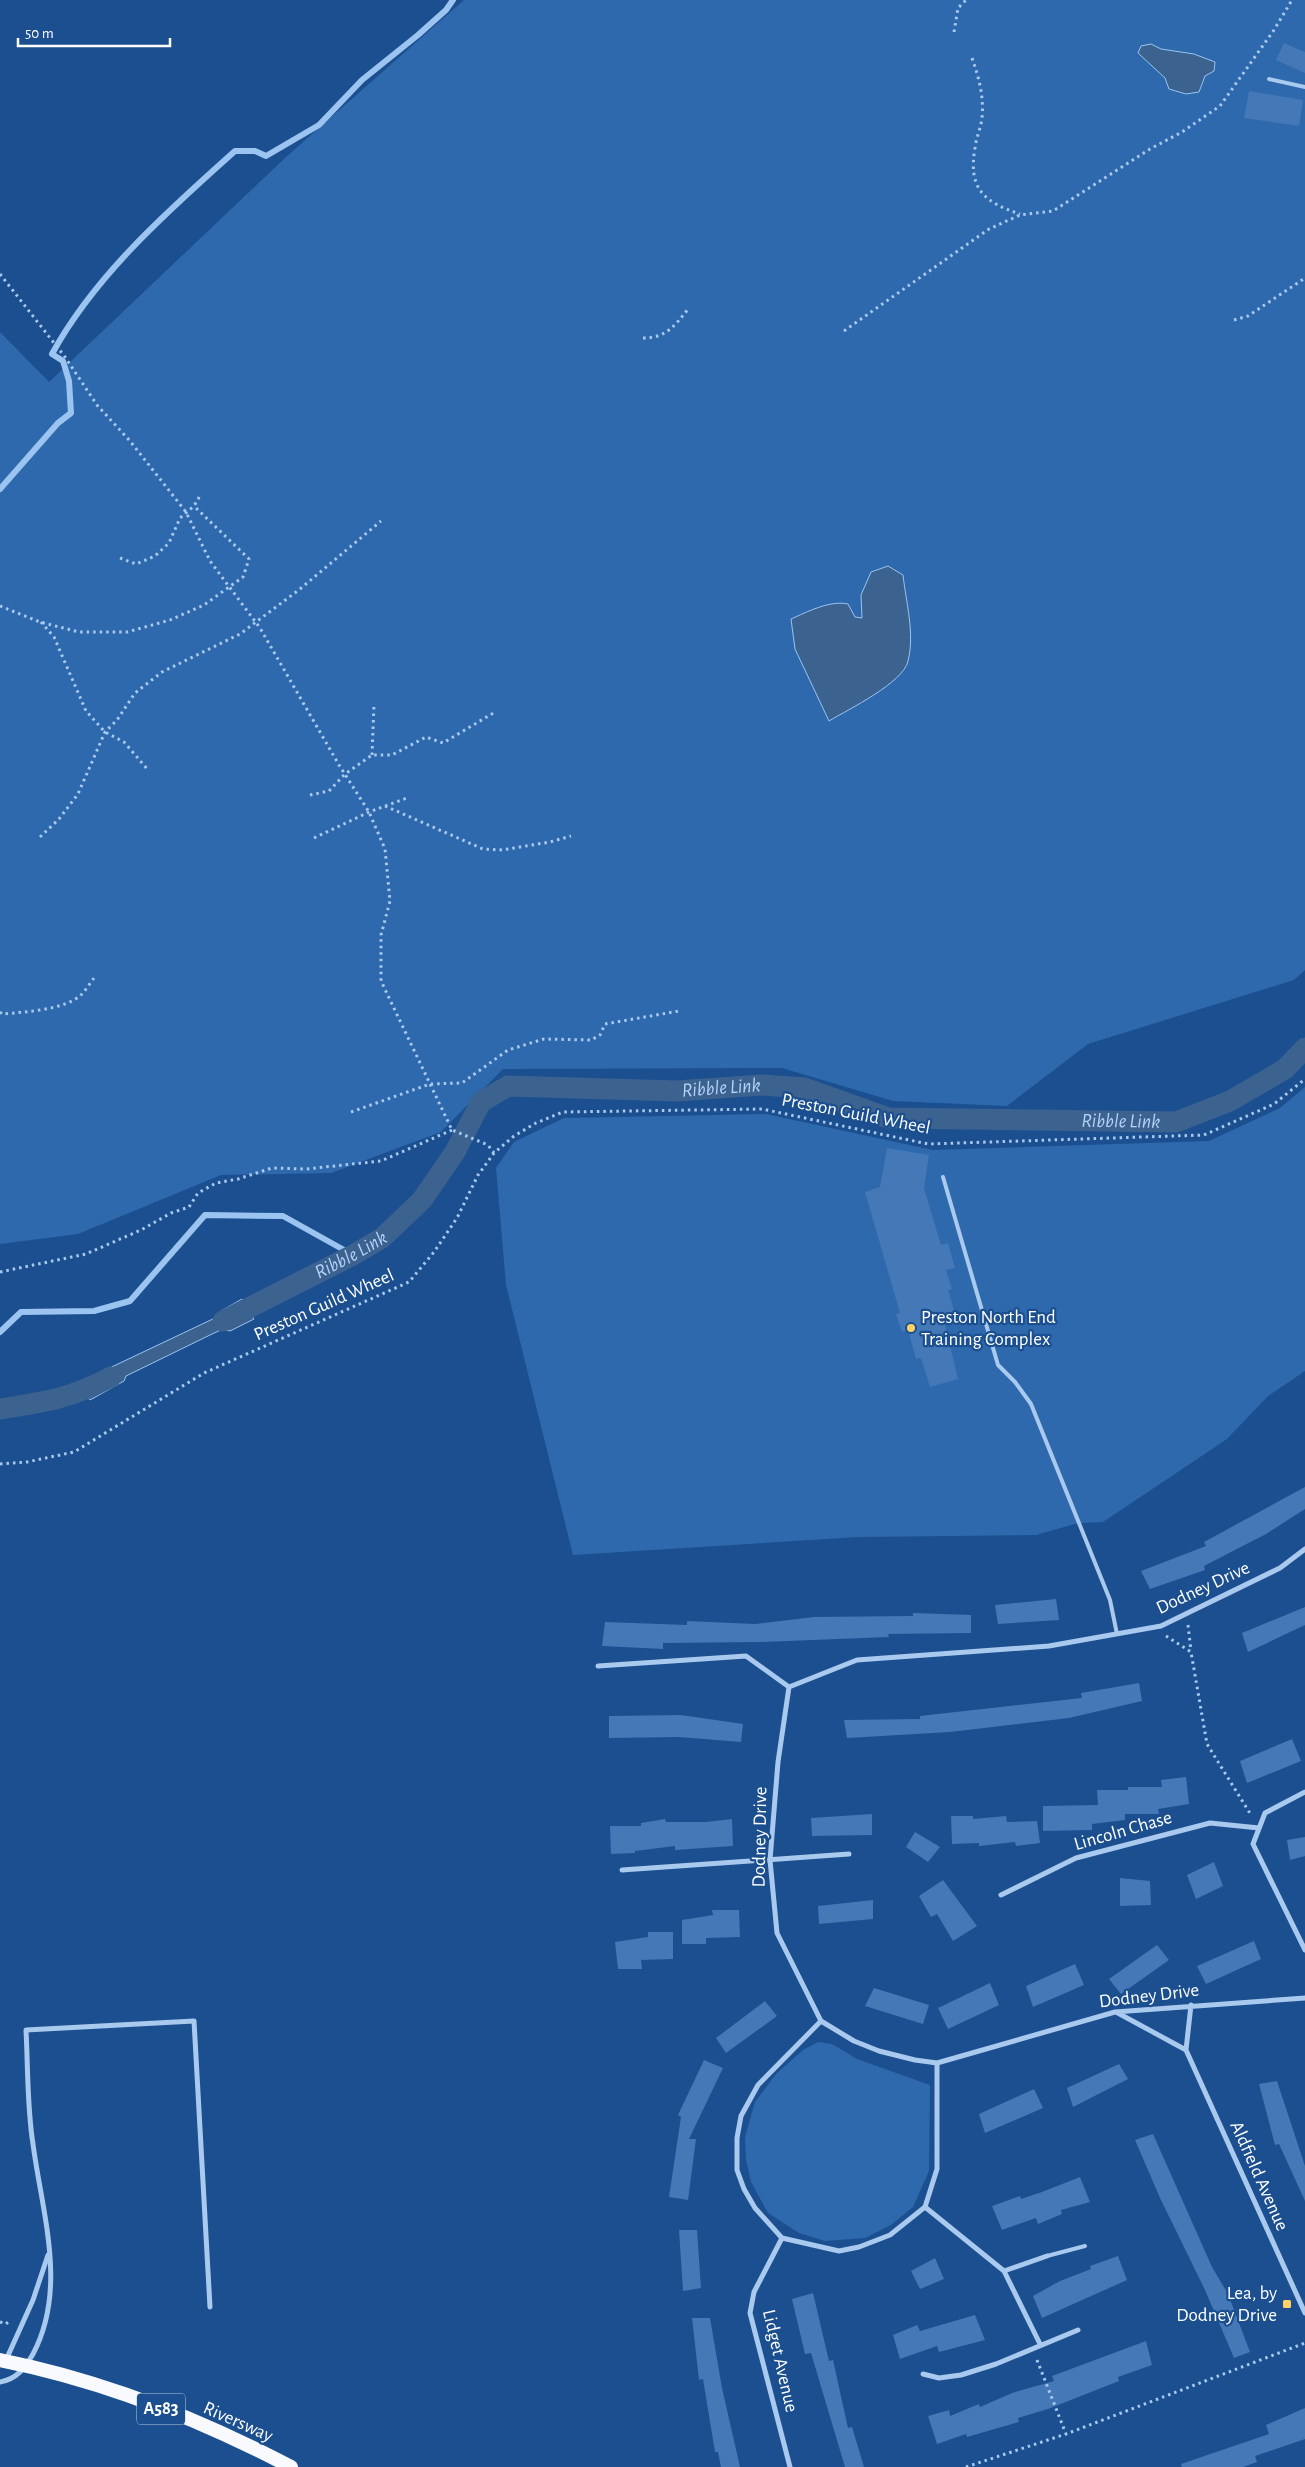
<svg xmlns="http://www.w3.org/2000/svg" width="1305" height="2467" font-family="'Alegreya Sans',sans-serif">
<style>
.green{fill:#2e69ad}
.water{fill:#3c6290;stroke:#9cc4f0}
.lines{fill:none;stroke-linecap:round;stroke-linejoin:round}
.stream{stroke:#9cc4f0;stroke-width:6}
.canal{stroke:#3c6290;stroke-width:21}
.building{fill:#4478b7}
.path{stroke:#a9c9ee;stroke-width:3;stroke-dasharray:2.5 4;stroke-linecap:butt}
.service{stroke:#a9c9ee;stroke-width:4}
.minor{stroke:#a9c9ee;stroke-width:5}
.trunk{stroke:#f8faff;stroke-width:14}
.poi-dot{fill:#ffd166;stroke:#1b4f8f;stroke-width:2}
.labels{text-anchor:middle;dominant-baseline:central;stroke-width:4.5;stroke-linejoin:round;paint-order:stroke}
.shield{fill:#1b4f8f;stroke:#bbcadd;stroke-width:1}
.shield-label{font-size:18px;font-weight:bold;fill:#fff}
.street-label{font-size:19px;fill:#fff;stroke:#1b4f8f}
.poi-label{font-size:19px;fill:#fff;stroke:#1b4f8f;text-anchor:start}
.water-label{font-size:20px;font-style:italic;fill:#b5d3f5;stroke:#1b4f8f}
</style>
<rect width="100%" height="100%" fill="#1b4f8f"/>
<!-- green -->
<path class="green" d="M464,0h841v970l-11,10 -206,64 -81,62 -114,-5 -111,-33 -279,1 -62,63 -110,41 -110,2 -143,59 -78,10v-912l49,50 237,-225z
M1305,1087v284l-37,25 -41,43 -124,83 -25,1 -42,12 -177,2 -286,18 -67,-270 -10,-117 18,-26 50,-24 202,-4 167,36 276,-9 71,-33z
M818,2042l14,2 25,15 73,26 -1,86 -16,36 -22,18 -26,13 -40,3 -26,-8 -31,-20 -17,-31 -5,-22 -1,-23 10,-35 21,-28 27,-24z"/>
<!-- water -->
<path class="water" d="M1151,44l10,5 33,5 21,8 -1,9 -9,5 -6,16 -13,2 -17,-5 -4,-11 -27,-25 3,-7z
M888,566l15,9c3,27 12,59 5,86 -5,22 -59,48 -79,60l-34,-72 -4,-30c16,-7 39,-19 57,-15l7,13 7,1 -1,-23 10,-23z
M242,1299l12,20 -24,12 -7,-2 -13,6 -84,41 -2,5 -34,19 -10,-18 137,-65 4,-6z"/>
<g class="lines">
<!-- stream -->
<path class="stream" d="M0,489l58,-66 13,-10 -2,-32 -6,-20 -11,-7c43,-79 117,-144 183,-203h20l11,5 53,-31 43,-45 56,-45 28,-25 7,-10
M0,1332l21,-20 73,-1 36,-10 75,-86 78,1 70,39"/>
<!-- canal -->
<g class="canal">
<path id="s1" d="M223,1321l130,-66 29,-17 40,-38 33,-48 26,-50 27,-16 169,5 85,-6 42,3 84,30 288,4 54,-21 55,-32 20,-21"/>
<path d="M0,1409c46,-7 69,-10 111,-32"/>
</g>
</g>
<!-- building -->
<path class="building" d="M1284,43l21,9v21l-29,-13z
M1249,91l54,9 -4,26 -55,-8z
M887,1148l42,7 -5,33 17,57 7,-2 7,25 -9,2 6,19 -4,1 7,24 -12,3 15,62 -28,8 -9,-29 -5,1 -8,-29 -6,2 -6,-18 4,-1 -35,-121 15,-5z
M1305,1487v22l-39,25 -62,32 1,4 -55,19 -9,-18 65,-25 -2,-4z
M1056,1599l3,21 -61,4 -3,-19z
M1305,1607v18l-57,27 -6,-19z
M913,1613l58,2v18l-83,1 1,3 -129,5 -97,1v6l-61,-3 3,-24 82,3v-4l68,3 59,-7 99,-1z
M1139,1683l3,18 -73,17 -119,14 -103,6 -3,-18 76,-1v-3l162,-18 -1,-5z
M681,1715l62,9 -2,18 -62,-5 -70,1v-22z
M1292,1739l9,22 -54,22 -7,-22z
M1186,1777l3,27 -31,5 1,5h-34v6l-33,4v6l-49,1v-25l55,-1 -1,-15h31v-3h34l-1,-7z
M872,1814v21l-60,1 -1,-18z
M951,1816h22v3l33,-3 1,6 30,-1 3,22 -24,3 -1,-4 -36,4v-3l-27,1z
M665,1819l1,3h40l26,-3 1,27 -58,4v-4l-40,5v2l-24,1 -1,-28h31v-3z
M915,1832l25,15 -12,15 -22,-15z
M1305,1837v19l-15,4 -3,-20z
M1214,1862l9,24 -27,13 -9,-24z
M1120,1878l30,3 1,24 -31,1z
M943,1880l34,46 -24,15 -16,-27 -6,3 -12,-21z
M873,1900v19l-54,5 -1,-18z
M712,1910h27l1,27 -34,1v6h-24v-24l31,-5z
M648,1932h25v27l-32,1 1,9h-24l-3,-27 33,-5z
M1254,1941l7,18 -55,25 -9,-18z
M1157,1945l12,15 -48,34 -12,-15z
M1075,1964l9,21 -51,22 -7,-21z
M990,1983l9,22 -51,24 -10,-21z
M874,1988l55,17 -6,19 -58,-18z
M765,2001l12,15 -51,37 -10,-15z
M704,2060l19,8 -34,71h7l-8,61 -19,-3 12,-80 -3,-2z
M1119,2064l9,15 -55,28 -6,-19z
M1277,2081l28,85v35l-26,-57 -4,1 -16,-61z
M1034,2089l9,19 -58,25 -6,-19z
M1153,2134l59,133 16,27 22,58 -16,6 -29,-68 -45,-92 -25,-58z
M1080,2177l10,25 -29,8 1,4 -24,10 -2,-6 -34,12 -10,-24 28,-10 1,3 21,-7z
M679,2230h18l4,58 -18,3z
M1118,2256l9,24 -85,38 -9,-22 27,-15 31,-12 -1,-3z
M935,2258l9,21 -24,10 -9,-18z
M813,2293l16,68 4,-1 15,68 4,-1 12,40h-19l-34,-114 -6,1 -13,-55z
M975,2315l10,25 -46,12 -2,-6 -37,13 -7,-24 24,-10 3,6z
M692,2318h18l12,70 18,79h-19l-3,-15h-3l-12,-73 -4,1z
M1146,2341l6,24 -34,12 1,4 -71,28 -30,9 1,4 -52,15 -1,-3 -29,10 -9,-28 21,-6 1,6 29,-12 1,3 32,-14 42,-12 -2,-5z
M1305,2408v31l-50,17 2,6 -14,5h-61l-1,-3 88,-30 -3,-9z"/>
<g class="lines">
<!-- path -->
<path class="path" d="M954,32l4,-24 8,-8
M972,58c7,20 12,38 10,60 -1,10 -6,20 -7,30 -7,40 8,54 45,66
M0,274l65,83 32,48 33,36 56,71 24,49 50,67 79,137 30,47 16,37 5,52 -9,34v46l71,149 36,15 6,8
M1234,320l14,-4 57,-38
M844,331l145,-102 31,-14 33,-4 97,-62 32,-17 38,-26 54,-76 18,-30
M643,338c24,0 32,-13 46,-30
M120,558l16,6 19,-8 14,-13 11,-25 14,-12 7,-12
M0,606l40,16 39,10h48l43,-12 34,-15 39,-28 6,-18 -55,-53
M41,622l13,15 32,74 19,21 19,10 25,29
M372,755l2,-51
M310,795l19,-4 16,-17 27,-19h20l34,-18 17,6 52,-31
M385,806l98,43 19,1 48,-8 21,-6
M40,837l19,-18 19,-25 27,-62 12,-12 18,-27 27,-21 78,-38 60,-45 81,-68
M314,838l55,-26 38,-14
M0,1012l2,2c22,-2 64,-4 80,-20 4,-4 8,-11 12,-16
M351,1112l79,-28 32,-1 46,-33 36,-11 47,1 9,-5 5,-11 74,-13
M0,1272l86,-18 55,-24 30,-17 18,-6 9,-14 18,-10 22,-4 34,-11 34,1 75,-8 71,-31
M0,1464l27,-2 47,-10 130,-79 205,-91 25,-30 23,-34 21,-43 16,-22 20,-17 22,-13 27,-11 199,-3 166,35 276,-9 70,-31 31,-25
M1188,1625l3,26
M1166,1636l25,16 16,92 44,71
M0,2322l6,2 2,-2
M1037,2360l29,74
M966,2467l100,-33 239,-91"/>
<!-- service -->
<path class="service" d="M1269,79l36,8
M943,1177l55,188 17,17 16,22 79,196 7,34
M1047,2256l38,-10"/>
<!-- minor -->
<path class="minor" d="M1305,1549l-25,19 -119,58 -112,20 -192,14 -68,27 -11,75 -8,98 7,73 44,88 33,20 25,10 36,9 22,3 178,-51 190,-14
M598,1666l148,-10 43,31
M1305,1792l-40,21 -12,31 52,106
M622,1870l227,-16
M1001,1895l75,-37 134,-35 49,5
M1191,2005l-5,45 119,263
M1116,2012l70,38
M821,2021l-63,64 -17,31 -4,22v32l7,19 11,19 27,30 57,13 20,-4 31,-12 35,-28 12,-38v-106
M925,2207l79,64 36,73
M782,2238l-28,54 -4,21 40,154
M1004,2271l43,-15
M6,2360l27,-60 15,-45
M923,2374l16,4 22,-3 35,-11 82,-34
M0,2382c17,-3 25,-14 33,-28 35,-66 9,-141 0,-210 -6,-37 -5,-77 -7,-114l168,-9 16,286"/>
<!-- trunk -->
<path class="trunk" d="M0,2360c101,20 200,59 291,107"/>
</g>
<!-- markers -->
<g class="poi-dot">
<circle cx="911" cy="1328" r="5"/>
<rect x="1282" y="2299" width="10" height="10" rx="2.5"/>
</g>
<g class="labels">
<!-- shield labels -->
<rect class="shield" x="137" y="2393.5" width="48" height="31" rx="4"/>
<g class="shield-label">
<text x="161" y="2409">A583</text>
</g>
<!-- street labels -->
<g class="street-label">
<text transform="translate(856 1114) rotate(11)">Preston Guild Wheel</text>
<text transform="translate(324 1305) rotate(-24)">Preston Guild Wheel</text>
<text transform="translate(1203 1588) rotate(-25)">Dodney Drive</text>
<text transform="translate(1123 1831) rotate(-16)">Lincoln Chase</text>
<text transform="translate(760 1837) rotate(-89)">Dodney Drive</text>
<text transform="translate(1149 1996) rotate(-7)">Dodney Drive</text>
<text transform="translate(1259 2176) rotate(66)">Aldfield Avenue</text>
<text transform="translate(780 2361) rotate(77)">Lidget Avenue</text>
<text transform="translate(238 2422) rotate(24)">Riversway</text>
</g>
<!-- poi labels -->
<g class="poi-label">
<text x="921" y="1317">Preston North End<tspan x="921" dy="22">Training Complex</tspan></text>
<text x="1277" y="2293" text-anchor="end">Lea, by<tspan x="1277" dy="22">Dodney Drive</tspan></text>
</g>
<!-- water labels -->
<g class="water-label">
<text stroke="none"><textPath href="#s1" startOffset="594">Ribble Link</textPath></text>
<text stroke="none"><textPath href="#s1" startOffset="999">Ribble Link</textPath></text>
<text stroke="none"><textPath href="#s1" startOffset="144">Ribble Link</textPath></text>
</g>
</g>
<!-- scale -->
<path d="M18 38v8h152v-8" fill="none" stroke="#ffffff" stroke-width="2.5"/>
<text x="25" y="38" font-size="15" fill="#ffffff" stroke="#1b4f8f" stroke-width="4" paint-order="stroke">50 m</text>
</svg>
